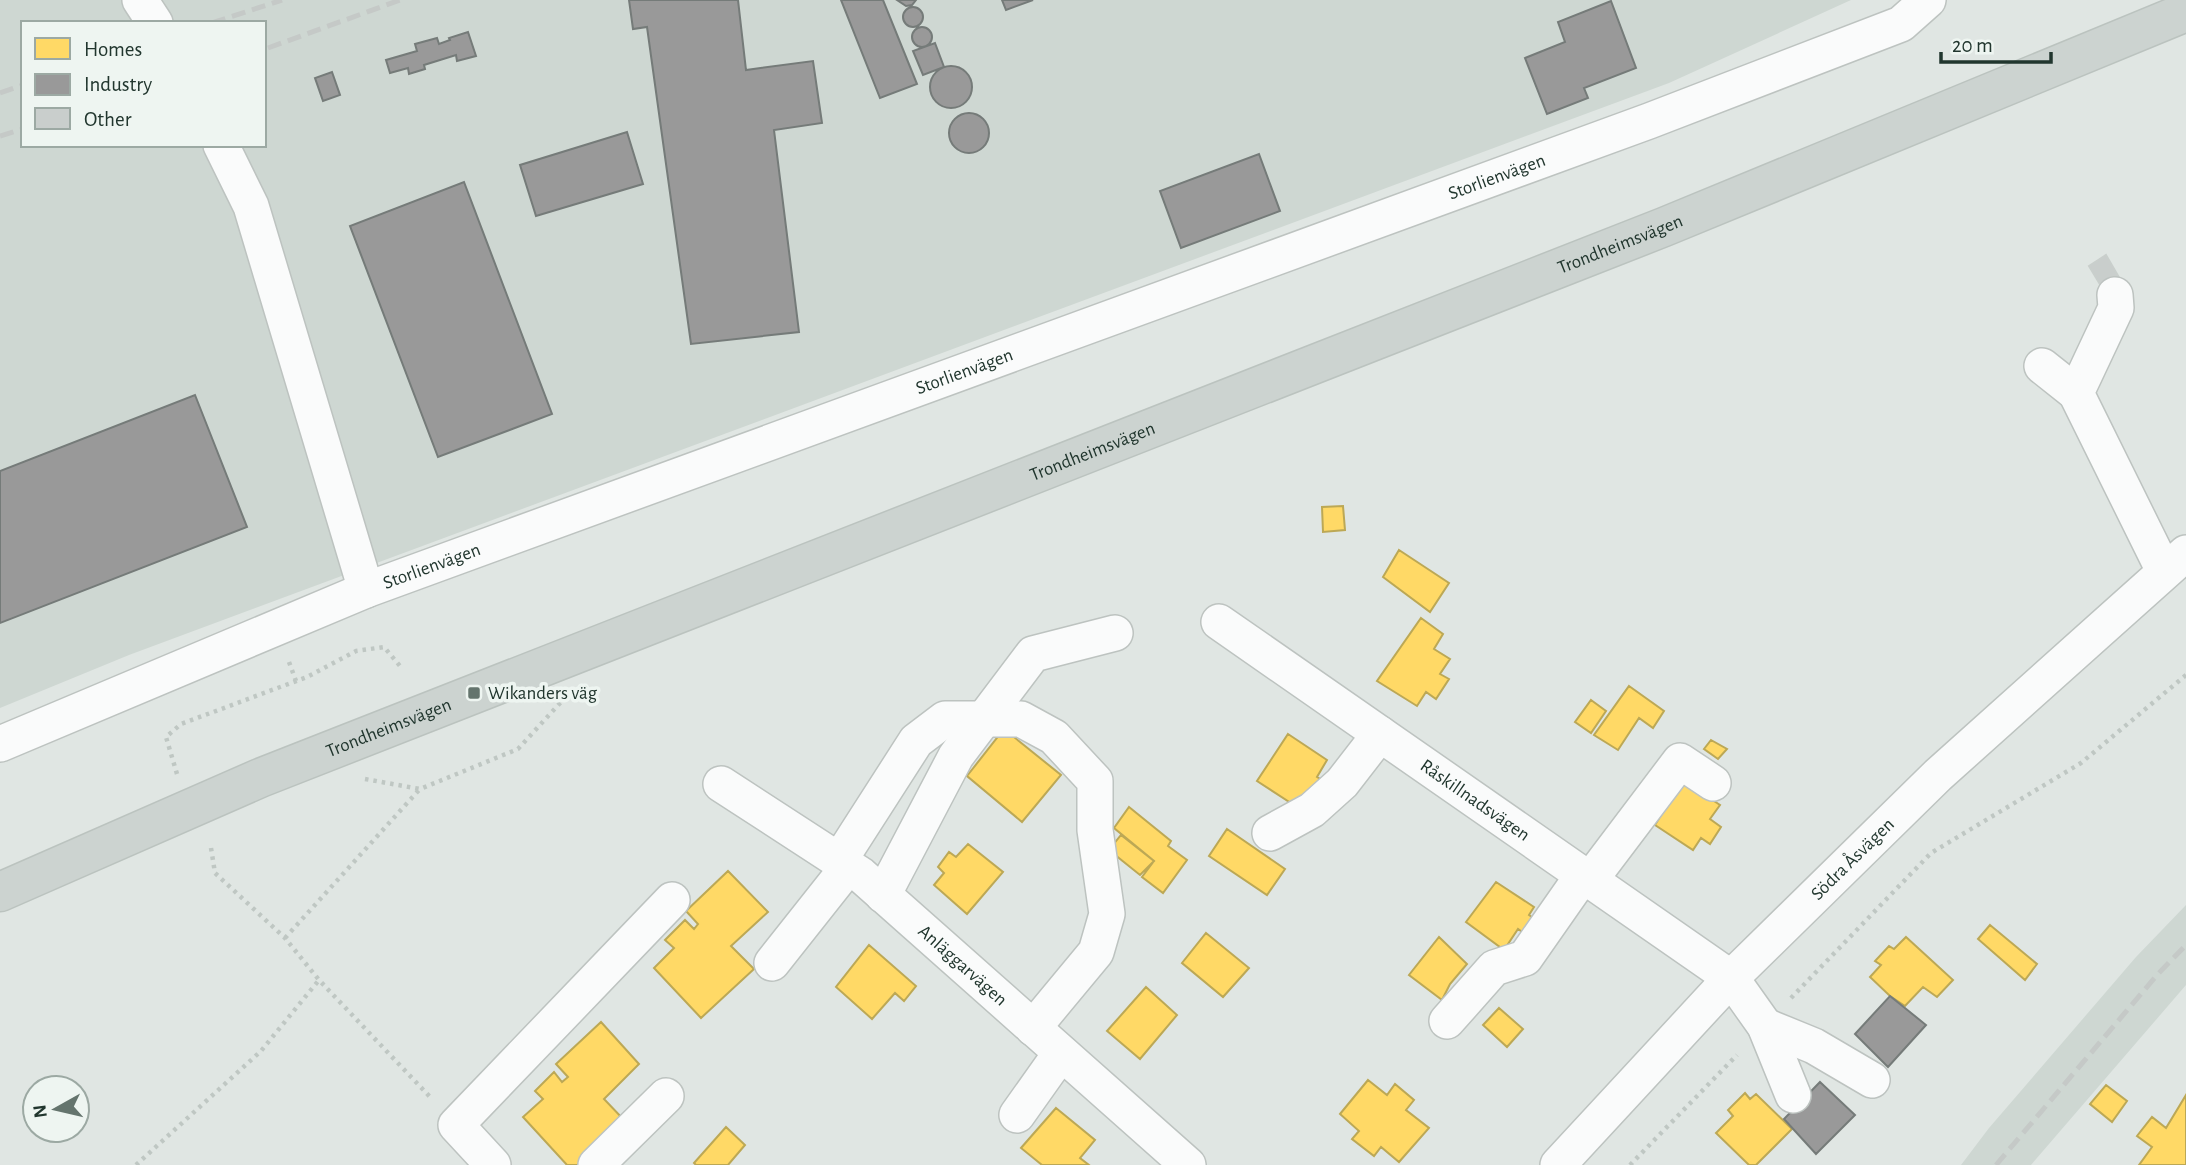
<svg xmlns="http://www.w3.org/2000/svg" width="2186" height="1165" font-family="'Alegreya Sans',sans-serif">
<style>
.built{fill:#ced7d2;fill-rule:evenodd}
.homes{fill:#ffd966;stroke:#bca855;stroke-width:2}
.industry{fill:#999;stroke:#757b79;stroke-width:2}
.building{fill:#c9cecc;stroke:#c9cfcc;stroke-width:2}
.lines{fill:none;stroke-linecap:round;stroke-linejoin:round}
.minor-casing{stroke:#bdc3c0;stroke-width:38}
.major-casing{stroke:#bbc3bf;stroke-width:41}
.path{stroke:#bfc7c3;stroke-width:4.5;stroke-dasharray:3.5 5;stroke-linecap:butt}
.minor{stroke:#fafbfb;stroke-width:35}
.major{stroke:#ccd3d0;stroke-width:38}
.rail{stroke:#c5c9c7;stroke-width:5;stroke-dasharray:14 7;stroke-linecap:butt}
.poi-dot{fill:#64746d;stroke:#eef5f1;stroke-width:2.5}
.labels{text-anchor:middle;dominant-baseline:central;stroke-width:7;stroke-linejoin:round;paint-order:stroke}
.street-label{font-size:19px;fill:#21362e;stroke:#eef5f1}
.poi-label{font-size:19px;fill:#21362e;stroke:#eef5f1;text-anchor:start}
</style>
<rect width="100%" height="100%" fill="#e0e6e3"/>
<!-- built -->
<path class="built" d="M0,0h1851l-182,83 -1540,572 -129,53zM23,23h241v122h-241z
M2186,905v80l-155,180h-70l28,-37 147,-171z"/>
<!-- homes -->
<path class="homes" d="M1343,506l2,24 -22,2 -1,-25z
M1399,550l50,33 -19,29 -47,-35z
M1421,618l22,16 -9,15 16,10 -10,15 9,5 -13,20 -10,-7 -9,14 -40,-25z
M1629,686l35,25 -11,17 -14,-10 -21,32 -24,-15z
M1591,700l15,11 -15,22 -16,-11z
M1004,729l57,46 -39,47 -55,-46z
M1288,734l39,26 -10,17 5,3 -25,27 -40,-26z
M1711,740l16,9 -9,10 -14,-10z
M1682,780l38,25 -10,14 11,8 -11,17 -9,-6 -8,12 -38,-25z
M1129,807l42,34 -3,5 19,14 -24,33 -21,-16 12,-16 -40,-33z
M1227,829l58,40 -18,26 -58,-39z
M1121,835l33,26 -14,14 -31,-25z
M968,844l35,28 -36,42 -33,-29 10,-12 -6,-6 11,-15 7,5z
M728,871l40,41 -37,34 23,23 -53,49 -47,-50 20,-20 -9,-8 20,-20 9,9 4,-5 -12,-13z
M1496,882l38,25 -5,8 7,5 -11,14 -7,-5 -14,21 -38,-28z
M1990,925l47,39 -12,16 -47,-41z
M1206,933l43,35 -26,29 -41,-34z
M1439,937l28,27 -17,20 -8,16 -33,-25z
M1906,937l47,43 -16,17 -14,-10 -18,19 -15,-10 -20,-19 11,-12 -6,-4 14,-15 5,3z
M869,945l47,41 -12,15 -9,-8 -23,26 -36,-32z
M1146,987l31,28 -37,44 -33,-28z
M1499,1008l24,21 -16,18 -24,-22z
M601,1022l38,42 -35,35 21,22 -45,44h-13l-44,-48 20,-18 -8,-8 19,-19 8,10 6,-5 -12,-13z
M1368,1080l19,15 8,-11 19,16 -8,10 23,18 -30,34 -18,-15 -7,9 -22,-17 7,-8 -19,-17z
M2106,1085l21,16 -15,21 -22,-18z
M1745,1093l5,6 6,-5 36,35 -36,36h-7l-33,-32 17,-17 -5,-6z
M2186,1095v70h-47l13,-18 -15,-11 15,-19 14,11z
M1056,1108l39,32 -15,18 9,7h-47l-21,-17z
M726,1127l19,18 -17,20h-32l-2,-2z"/>
<!-- industry -->
<path class="industry" d="M629,0h109l8,70 67,-9 9,62 -48,7 25,202 -108,12 -44,-317 -14,2z
M841,0h42l34,84 -37,14z
M897,0h19l-4,5 -6,1z
M1002,0h31l-27,10z
M1611,1l25,67 -52,20 4,10 -41,16 -22,-56 40,-16 -7,-20z
M903 17a10 10 0 1 1 20 0a10 10 0 1 1-20 0Z
M912 37a10 10 0 1 1 20 0a10 10 0 1 1-20 0Z
M468,32l8,24 -19,5 -1,-6 -32,10 1,4 -16,5 -1,-6 -18,5 -4,-13 31,-9 -2,-7 22,-6 2,6 11,-4 -1,-2z
M935,43l9,24 -21,8 -10,-24z
M930 87a21 21 0 1 1 42 0a21 21 0 1 1-42 0Z
M332,72l8,23 -17,6 -8,-23z
M949 133a20 20 0 1 1 40 0a20 20 0 1 1-40 0Z
M627,132l16,52 -107,32 -16,-51z
M1259,154l21,57 -99,37 -21,-57z
M464,182l88,232 -114,43 -88,-231z
M195,395l52,132 -247,96v-152z
M1890,996l36,29 -38,42 -33,-33z
M1820,1082l35,33 -39,39 -32,-35z"/>
<!-- building -->
<path class="building" d="M2106,255l15,26 -17,10 -15,-25z"/>
<g class="lines">
<!-- minor casing -->
<g class="minor-casing">
<g id="minor">
<path d="M140,0l15,23"/>
<path d="M221,145l30,61 115,384"/>
<path d="M2115,295l1,13 -40,85 88,178"/>
<path d="M2042,366l34,27"/>
<path id="s1" d="M1219,622l512,356 34,48 28,69"/>
<path id="s2" d="M0,744l366,-154 1283,-469 252,-97 27,-24"/>
<path id="s3" d="M721,784l140,91 327,290"/>
<path d="M1270,833l42,-23 30,-27 38,-49"/>
<path d="M839,861l77,-120 29,-22h76l33,18 41,44v49l12,84 -11,38 -63,76"/>
<path d="M1590,880l90,-119 33,22"/>
<path d="M883,895l73,-139 77,-102 82,-21"/>
<path d="M772,963l76,-96"/>
<path d="M1447,1021l47,-53 31,-10 58,-83"/>
<path d="M1765,1026l49,20 58,34"/>
<path d="M1017,1115l44,-62"/>
<path d="M493,1165l-37,-40 216,-225"/>
<path d="M596,1165l70,-69"/>
<path id="s4" d="M1558,1165l173,-187 207,-203 248,-222"/>
</g>
</g>
<!-- major casing -->
<g class="major-casing">
<g id="major">
<path id="s5" d="M0,892l260,-114 1404,-551 522,-215"/>
</g>
</g>
<!-- path -->
<path class="path" d="M289,662l7,19
M177,774l-11,-37 15,-13 126,-47 49,-26 28,-4 16,19
M365,779l55,10 98,-40 43,-47
M211,848l4,25 70,65 34,42 113,119
M285,938l134,-148
M1791,998l140,-145 150,-90 105,-88
M136,1165l125,-114 58,-71
M1630,1165l107,-110"/>
<!-- minor -->
<use href="#minor" class="minor"/>
<!-- major -->
<use href="#major" class="major"/>
<!-- rail -->
<path class="rail" d="M212,23l70,-23
M268,48l132,-48
M0,93l23,-8
M0,136l23,-7
M1996,1165l161,-190 29,-30"/>
</g>
<!-- markers -->
<rect class="poi-dot" x="467" y="686" width="14" height="14" rx="3.5"/>
<g class="labels">
<!-- street labels -->
<g class="street-label">
<text stroke="none"><textPath href="#s2" startOffset="1601">Storlienvägen</textPath></text>
<text stroke="none"><textPath href="#s5" startOffset="1745">Trondheimsvägen</textPath></text>
<text stroke="none"><textPath href="#s2" startOffset="1034">Storlienvägen</textPath></text>
<text stroke="none"><textPath href="#s5" startOffset="1178">Trondheimsvägen</textPath></text>
<text stroke="none"><textPath href="#s2" startOffset="467">Storlienvägen</textPath></text>
<text stroke="none"><textPath href="#s5" startOffset="422">Trondheimsvägen</textPath></text>
<text stroke="none"><textPath href="#s1" startOffset="312">Råskillnadsvägen</textPath></text>
<text stroke="none"><textPath href="#s4" startOffset="425">Södra Åsvägen</textPath></text>
<text stroke="none"><textPath href="#s3" startOffset="303">Anläggarvägen</textPath></text>
</g>
<!-- poi labels -->
<g class="poi-label">
<text x="488" y="693">Wikanders väg</text>
</g>
</g>
<!-- legend -->
<rect x="21" y="21" width="245" height="126" fill="#eef5f1" stroke="#9ca9a3" stroke-width="2"/>
<rect x="35" y="38" width="35" height="21" fill="#ffd966" stroke="#9ca9a3" stroke-width="2"/>
<text x="84" y="56" font-size="21" fill="#21362e">Homes</text>
<rect x="35" y="74" width="35" height="21" fill="#999999" stroke="#9ca9a3" stroke-width="2"/>
<text x="84" y="91" font-size="21" fill="#21362e">Industry</text>
<rect x="35" y="108" width="35" height="21" fill="#c9cecc" stroke="#9ca9a3" stroke-width="2"/>
<text x="84" y="126" font-size="21" fill="#21362e">Other</text>
<!-- north arrow -->
<g transform="translate(56 1109) rotate(262)"><circle r="33" fill="#eef5f1" stroke="#9ca9a3" stroke-width="2"/>
<path d="M0-5L12 26L0 18L-12 26Z" fill="#64746d"/>
<text y="-10" font-size="19" font-weight="bold" text-anchor="middle" fill="#21362e">N</text>
</g>
<!-- scale -->
<path d="M1941 52v10h110v-10" fill="none" stroke="#21362e" stroke-width="3.5"/>
<text x="1952" y="52" font-size="21" fill="#21362e" stroke="#eef5f1" stroke-width="5" paint-order="stroke">20 m</text>
</svg>
